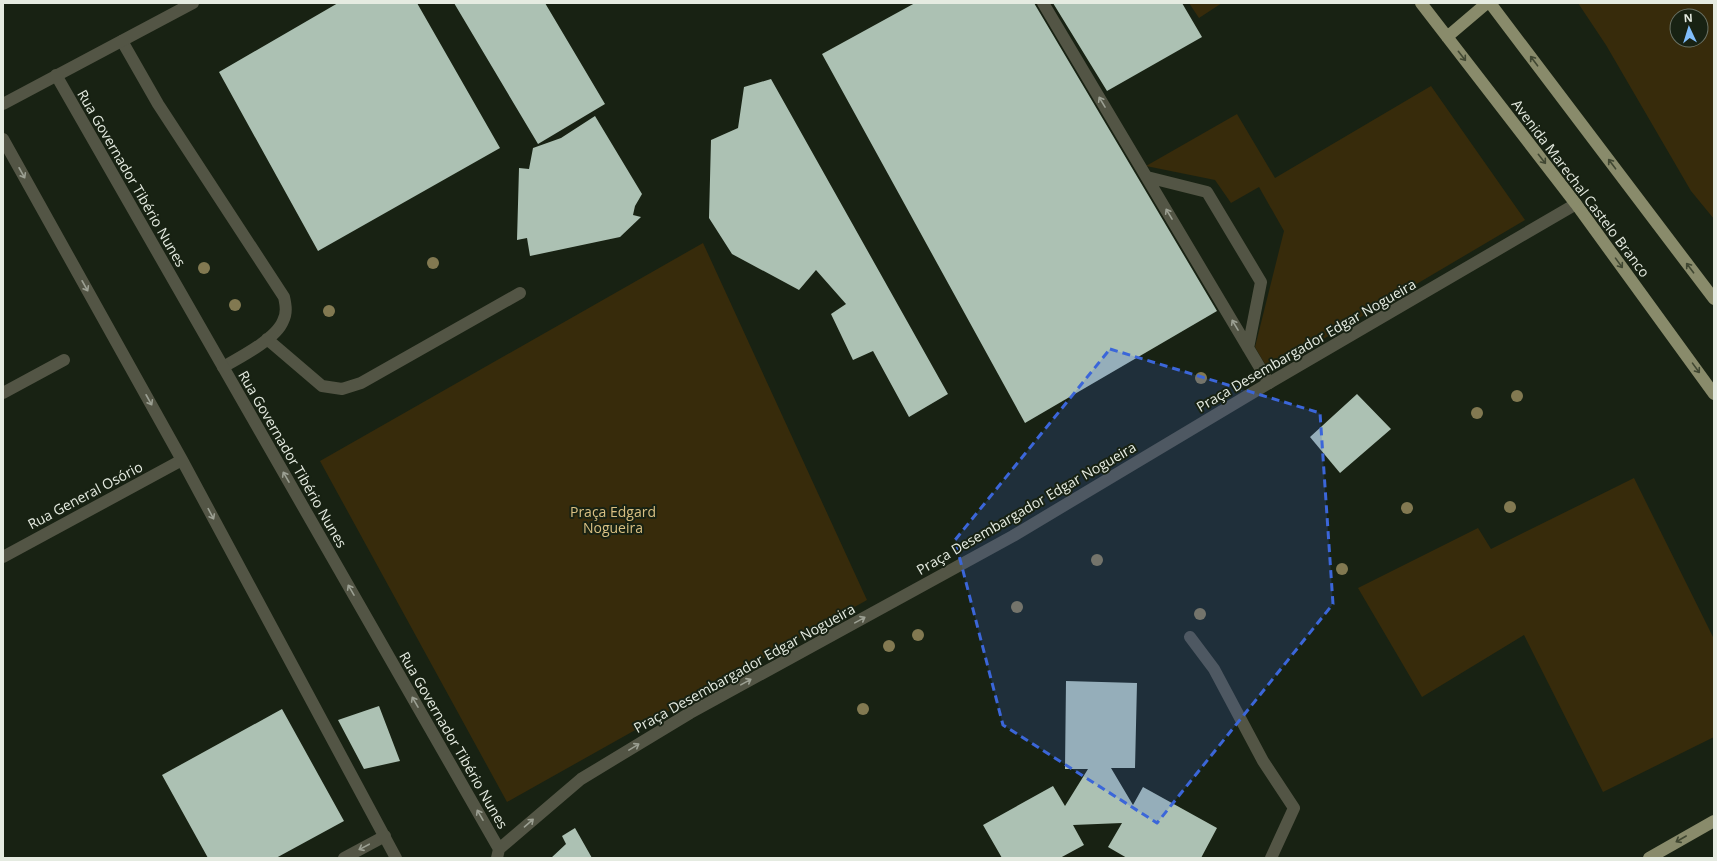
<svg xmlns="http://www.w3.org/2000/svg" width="1717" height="861" font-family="'Open Sans',sans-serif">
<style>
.green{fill:#372b0b;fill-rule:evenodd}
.building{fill:#acc1b3}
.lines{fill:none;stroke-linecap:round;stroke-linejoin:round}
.service{stroke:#535545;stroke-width:12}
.minor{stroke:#535545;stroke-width:12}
.primary{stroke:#898b6b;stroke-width:12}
.tree{fill:#827951}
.oneway{stroke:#404732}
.oneway2{stroke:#9ca093}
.marked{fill:#3b66d9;fill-opacity:0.2;stroke:#3b66d9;stroke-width:3;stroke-dasharray:8 5;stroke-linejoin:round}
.labels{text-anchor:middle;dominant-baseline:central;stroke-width:4;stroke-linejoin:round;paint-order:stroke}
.street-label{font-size:14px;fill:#e5ebe1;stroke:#182213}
.park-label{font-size:14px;fill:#d9c083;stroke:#182213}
</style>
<rect width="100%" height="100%" fill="#182213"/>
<!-- green -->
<path class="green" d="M1189,3h33l-23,15z
M1578,3h136v216l-23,-28 -85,-146zM1677,16h24v24h-24z
M1431,86l94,134 -256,151 -14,-24 29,-116 -25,-44 -28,16 -16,-23 -69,-14 91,-52 38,64z
M703,243l164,357 -360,202 -187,-341z
M1634,478l80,161v98l-111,55 -79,-157 -102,62 -64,-109 120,-60 13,21z"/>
<!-- building -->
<path class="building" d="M338,3h79l83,145 -182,103 -99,-179z
M454,3h91l60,101 -67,40z
M915,3h119l183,308 -192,112 -203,-369z
M1053,3h129l20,34 -95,54z
M771,79l177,315 -39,23 -36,-66 -20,9 -22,-46 15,-10 -30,-34 -17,20 -67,-36 -23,-36 2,-78 27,-12 6,-41z
M595,116l47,78 -7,12 -2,9 8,2 -21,20 -90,19 -3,-18 -10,2 2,-72 10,1 4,-21 28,-10z
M1357,394l34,35 -51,44 -30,-36z
M1066,681l71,2 -2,85h-24l22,37 10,-18 74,41 -16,30h-74l-19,-11 14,-24 -49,2 11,20 -24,13h-58l-19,-33 70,-39 12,20 23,-37h-23z
M379,706l21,55 -36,8 -26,-49z
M282,709l62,112 -68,37h-68l-46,-83z
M575,828l17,30h-41l15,-14 -4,-8z"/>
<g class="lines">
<!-- service -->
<path class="service" d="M1043,3l226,380
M122,41l36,63 126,193c2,9 3,16 -1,24 -7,18 -44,37 -60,46
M1147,177l60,15 54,90 -13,66
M267,339l55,47 20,3 19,-6 159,-90
M3,393l61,-33
M1190,637l24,32 49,92 31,47 -23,50"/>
<!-- minor -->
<path class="minor" d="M56,75l443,774 -2,9
M3,104l190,-101
M3,139l179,321 214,398
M3,557l179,-97
M499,849l82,-70 109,-66 323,-177 256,-153 307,-179
M344,858l41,-22"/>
<!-- primary -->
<path class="primary" d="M1421,3l155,201 138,190
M1490,3l224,296
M1447,37l40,-34
M1649,858l65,-37"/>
</g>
<!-- trees -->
<g class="tree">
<circle cx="433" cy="263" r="6"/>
<circle cx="204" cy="268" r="6"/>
<circle cx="235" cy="305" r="6"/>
<circle cx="329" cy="311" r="6"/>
<circle cx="1201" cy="378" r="6"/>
<circle cx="1517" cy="396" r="6"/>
<circle cx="1477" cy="413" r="6"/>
<circle cx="1510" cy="507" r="6"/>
<circle cx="1407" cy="508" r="6"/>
<circle cx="1097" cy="560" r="6"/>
<circle cx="1342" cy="569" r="6"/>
<circle cx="1017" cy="607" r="6"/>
<circle cx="1200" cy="614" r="6"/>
<circle cx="918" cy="635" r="6"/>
<circle cx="889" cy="646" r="6"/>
<circle cx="863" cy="709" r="6"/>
</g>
<!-- one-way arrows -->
<defs><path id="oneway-shaft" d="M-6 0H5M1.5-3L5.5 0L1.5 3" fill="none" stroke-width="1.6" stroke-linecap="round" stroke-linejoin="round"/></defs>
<g class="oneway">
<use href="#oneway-shaft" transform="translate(1462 56) rotate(52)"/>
<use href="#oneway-shaft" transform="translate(1534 61) rotate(-127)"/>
<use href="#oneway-shaft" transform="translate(1542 159) rotate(52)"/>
<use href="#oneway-shaft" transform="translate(1612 164) rotate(-127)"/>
<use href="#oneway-shaft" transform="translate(1619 263) rotate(54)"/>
<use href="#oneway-shaft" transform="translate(1690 268) rotate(-127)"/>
<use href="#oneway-shaft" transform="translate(1696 368) rotate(54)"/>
<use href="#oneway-shaft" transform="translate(1681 839) rotate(150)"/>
</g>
<g class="oneway2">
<use href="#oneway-shaft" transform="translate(1102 102) rotate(-121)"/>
<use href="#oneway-shaft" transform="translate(22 173) rotate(61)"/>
<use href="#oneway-shaft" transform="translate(1169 214) rotate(-121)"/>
<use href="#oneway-shaft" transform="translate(85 286) rotate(61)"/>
<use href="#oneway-shaft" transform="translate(1235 325) rotate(-121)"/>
<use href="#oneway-shaft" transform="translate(149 400) rotate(61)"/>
<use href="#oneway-shaft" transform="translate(286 477) rotate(-120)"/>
<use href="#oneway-shaft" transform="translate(211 514) rotate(62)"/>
<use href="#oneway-shaft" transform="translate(351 590) rotate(-120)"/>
<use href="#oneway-shaft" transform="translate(860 620) rotate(-29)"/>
<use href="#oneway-shaft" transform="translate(746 682) rotate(-29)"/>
<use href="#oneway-shaft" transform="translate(415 702) rotate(-120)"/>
<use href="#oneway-shaft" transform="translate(634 747) rotate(-31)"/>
<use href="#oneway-shaft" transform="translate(480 815) rotate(-120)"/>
<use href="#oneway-shaft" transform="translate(529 823) rotate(-41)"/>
<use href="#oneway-shaft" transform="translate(364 847) rotate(152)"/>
</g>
<!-- marked area -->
<path class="marked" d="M1110,349l210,64 13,191 -176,219 -154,-98 -48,-185z"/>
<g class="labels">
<!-- street labels -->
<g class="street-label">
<text transform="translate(132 178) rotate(60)">Rua Governador Tibério Nunes</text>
<text transform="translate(1581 188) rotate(53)">Avenida Marechal Castelo Branco</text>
<text transform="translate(1306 345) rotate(-30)">Praça Desembargador Edgar Nogueira</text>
<text transform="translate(293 459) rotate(60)">Rua Governador Tibério Nunes</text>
<text transform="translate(85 495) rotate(-28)">Rua General Osório</text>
<text transform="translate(1026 508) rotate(-30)">Praça Desembargador Edgar Nogueira</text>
<text transform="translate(744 668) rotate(-29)">Praça Desembargador Edgar Nogueira</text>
<text transform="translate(454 740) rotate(60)">Rua Governador Tibério Nunes</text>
</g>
<!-- park labels -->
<g class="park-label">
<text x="613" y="511">Praça Edgard<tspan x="613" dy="16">Nogueira</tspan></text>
</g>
</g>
<!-- border -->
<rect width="1717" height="861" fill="none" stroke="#e5ebe1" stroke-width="8"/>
<!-- north arrow -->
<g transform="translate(1689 28) rotate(356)"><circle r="19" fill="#182213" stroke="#6a7265"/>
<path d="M0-3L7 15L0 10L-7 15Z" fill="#80bdfa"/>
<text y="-6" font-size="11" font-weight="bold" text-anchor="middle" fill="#e5ebe1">N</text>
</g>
</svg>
